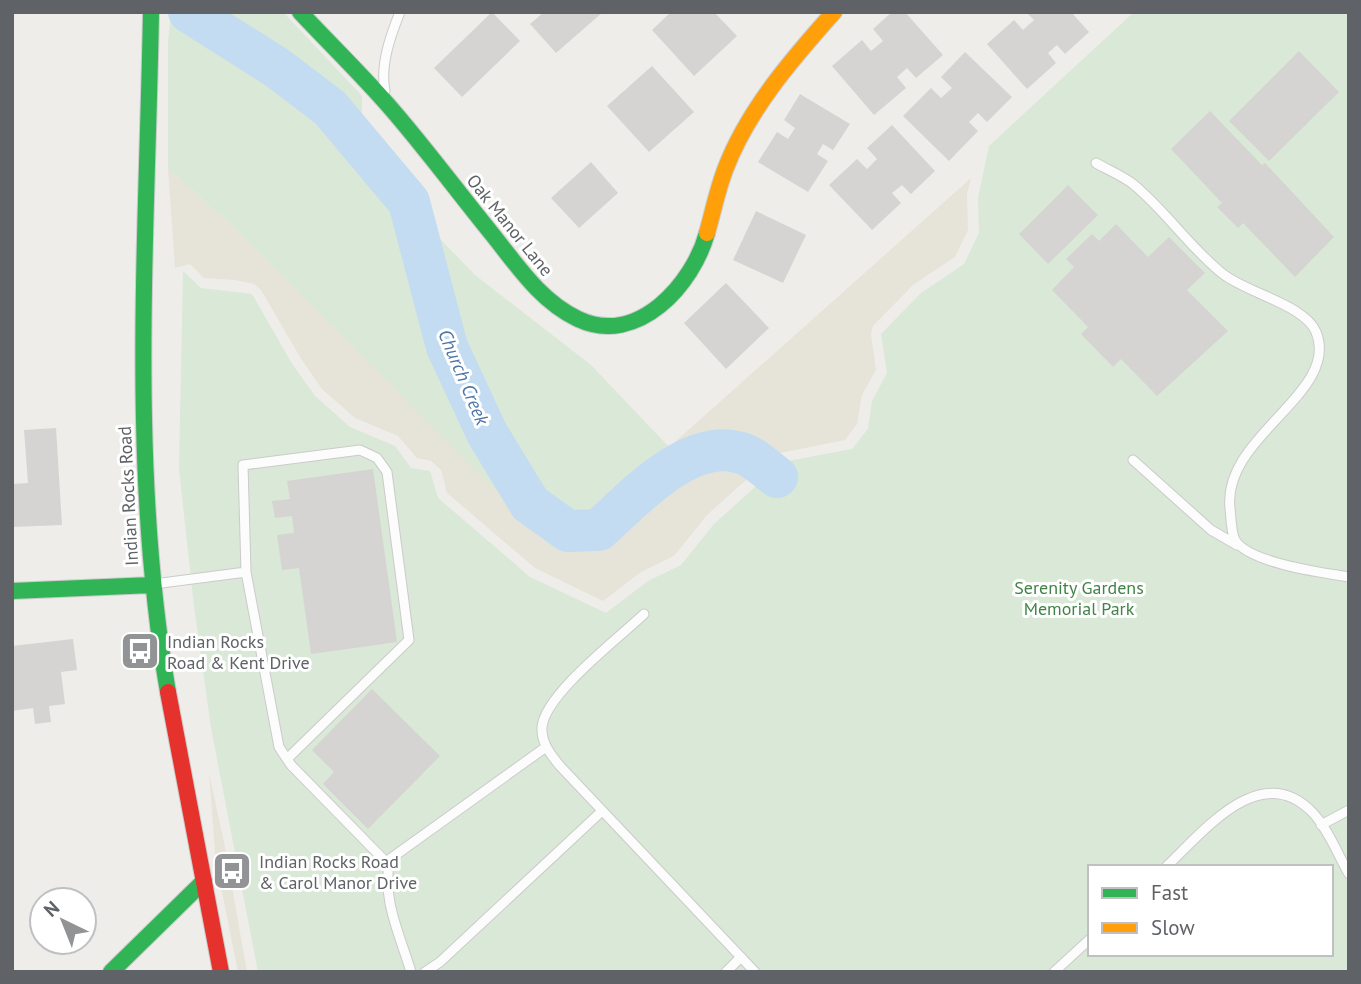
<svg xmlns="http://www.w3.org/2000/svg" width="1361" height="984" font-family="'PT Sans',sans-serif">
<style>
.commercial{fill:#e6e4d8}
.green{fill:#d9e8d7;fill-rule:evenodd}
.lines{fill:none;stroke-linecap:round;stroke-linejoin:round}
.river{stroke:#c3dcf1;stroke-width:42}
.building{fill:#d5d4d2}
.lane-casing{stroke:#cbcbca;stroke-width:11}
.fast-casing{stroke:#cbcbca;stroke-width:18}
.slow-casing{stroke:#cbcbca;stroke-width:18}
.jam-casing{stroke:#cbcbca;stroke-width:18}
.lane{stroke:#fcfcfc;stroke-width:9}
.fast{stroke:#30b455;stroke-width:16}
.slow{stroke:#ff9f0a;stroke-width:16}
.jam{stroke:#e5322d;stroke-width:16}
.labels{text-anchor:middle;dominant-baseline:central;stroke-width:6;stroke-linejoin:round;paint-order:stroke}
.street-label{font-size:18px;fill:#5f6266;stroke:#fff}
.park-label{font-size:18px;fill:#418347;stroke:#fff}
.poi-label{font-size:18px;fill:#5f6266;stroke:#fff;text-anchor:start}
.water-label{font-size:19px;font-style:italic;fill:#4f75a6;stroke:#fff}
</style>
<rect width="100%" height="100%" fill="#eeede9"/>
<!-- commercial -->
<path class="commercial" d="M168,169l63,55 324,325 416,-371 -4,16 1,36 -13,27 -42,28 -40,41 -2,8 5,36 -14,25 -5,29 -12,16 -70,14 -68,61 -33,41 -33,16 -38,29 -68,-33 -88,-75 -6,-23 -10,-9 -14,-3 -19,-22 -43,-18 -33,-29 -22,-32 -39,-67 -7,-6 -19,-4 -31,-2 -14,-14 -15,4z
M209,773l16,74 22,125h-9l-18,-90 -5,-30z"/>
<!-- green -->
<path class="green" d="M171,12h112l79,84v44l50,70 63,65 116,90 78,82 -114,103 -324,-326 -63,-55v-126z
M1134,12h215v960h-1091l-47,-244 -17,-122 -15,-137 4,-198 18,17 51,6 39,68 24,34 35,31 45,19 16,22 19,3 8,27 92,79 76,36 42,-32 33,-16 33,-41 69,-62 69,-13 16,-20 4,-28 15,-28 -6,-39 40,-41 43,-29 15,-31 -1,-35 11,-52zM1090,867h241v87h-241z"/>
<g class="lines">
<!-- river -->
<path class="river" d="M189,12l87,55 54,41 79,94 38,145 40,86 43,71 38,27 31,-1c34,-31 91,-94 142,-77 12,3 25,16 36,24"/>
</g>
<!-- building -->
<path class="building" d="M492,12l28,29 -58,56 -28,-29z
M544,12h59l-47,41 -26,-29z
M671,12h43l23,24 -43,40 -42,-46z
M892,12h13l38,43 -27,23 -9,-10 -10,9 9,11 -32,27 -42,-49 30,-26 9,11 12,-10 -10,-12z
M1026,12h45l18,20 -24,22 -8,-9 -9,8 8,10 -29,26 -40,-45 27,-24 9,10 11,-10z
M1299,51l40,41 -70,69 -40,-40z
M965,52l47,45 -25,25 -9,-9 -9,9 9,9 -29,30 -46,-45 28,-28 10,10 11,-10 -11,-11z
M652,66l42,46 -45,40 -42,-46z
M800,94l50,30 -17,26 -10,-6 -6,10 11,7 -20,31 -50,-30 19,-30 11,7 7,-11 -11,-8z
M1210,111l52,54 3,-2 69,74 -39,40 -52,-54 -5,5 -21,-21 5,-4 -51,-54z
M892,125l43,46 -24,23 -9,-9 -10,8 9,10 -29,27 -43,-45 28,-26 10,10 10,-10 -10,-11z
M591,162l27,31 -39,35 -28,-30z
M1068,185l30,30 -50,49 -29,-30z
M756,211l50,24 -23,48 -50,-23z
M1116,224l32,33 21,-20 36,36 -18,17 41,41 -71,65 -36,-37 -8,8 -32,-33 7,-7 -36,-37 22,-23 -8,-8 26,-25 7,7z
M726,283l43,45 -43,41 -42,-46z
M56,428l6,97 -50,2v-43l16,-1 -4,-53z
M373,469l24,173 -86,12 -12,-86 -17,2 -5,-35 17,-2 -2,-17 -17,2 -3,-17 18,-2 -3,-18z
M73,639l4,31 -16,2 4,32 -16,2 2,16 -16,2 -2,-16 -21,3v-65z
M372,689l68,67 -72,73 -45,-45 11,-12 -22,-22z"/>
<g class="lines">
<!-- lane casing -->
<g class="lane-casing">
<path id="lane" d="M385,91c-5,-26 5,-54 15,-79
M1096,163c12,7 27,13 37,21 33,27 57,64 90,90 24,19 82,31 93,58 25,61 -94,104 -86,176 1,9 1,24 5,32 14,23 88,33 114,37
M1133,460l78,70 26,15
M154,584l92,-12
M644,614c-25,24 -99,80 -102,113 -1,16 9,28 18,39l195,206
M287,759l122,-119 -22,-168 -10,-14 -17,-8 -117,15 3,107 33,175 12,18 98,100
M1321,825l28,-15
M1166,867c37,-35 95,-109 147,-54 15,16 25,42 36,61
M411,972c-11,-37 -30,-74 -21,-113l156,-112
M425,972l15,-10 162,-151
M726,972l15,-15
M1054,972l36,-33"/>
</g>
<!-- fast casing -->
<g class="fast-casing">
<path id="fast" d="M151,12c-4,226 -22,456 17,680
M300,12c29,31 60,61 88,93 36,41 69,86 104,129 25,31 48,67 86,85 60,28 115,-35 129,-86
M12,591l140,-6
M111,972l93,-91"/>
</g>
<!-- slow casing -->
<g class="slow-casing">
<path id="slow" d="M707,233c6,-21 10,-42 18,-63 22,-59 67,-111 109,-158"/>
</g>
<!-- jam casing -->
<g class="jam-casing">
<path id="jam" d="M168,692l53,280"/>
</g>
<!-- lane -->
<use href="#lane" class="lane"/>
<!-- fast -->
<use href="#fast" class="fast"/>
<!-- slow -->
<use href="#slow" class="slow"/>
<!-- jam -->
<use href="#jam" class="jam"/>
</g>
<!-- icons -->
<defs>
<g id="bus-square" transform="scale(2.0125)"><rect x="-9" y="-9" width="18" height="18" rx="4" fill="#919394" stroke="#fff"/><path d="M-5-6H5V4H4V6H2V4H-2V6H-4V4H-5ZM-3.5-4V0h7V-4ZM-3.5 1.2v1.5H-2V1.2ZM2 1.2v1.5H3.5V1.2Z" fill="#fff"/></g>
</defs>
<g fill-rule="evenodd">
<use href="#bus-square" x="140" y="651"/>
<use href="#bus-square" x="232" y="871"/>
</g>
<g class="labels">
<!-- street labels -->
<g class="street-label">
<text transform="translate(510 225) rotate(51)">Oak Manor Lane</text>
<text transform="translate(128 496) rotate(-93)">Indian Rocks Road</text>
</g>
<!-- park labels -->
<g class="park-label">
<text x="1079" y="587">Serenity Gardens<tspan x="1079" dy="21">Memorial Park</tspan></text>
</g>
<!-- poi labels -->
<g class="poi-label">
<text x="167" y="641">Indian Rocks<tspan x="167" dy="21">Road &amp; Kent Drive</tspan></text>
<text x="259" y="861">Indian Rocks Road<tspan x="259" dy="21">&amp; Carol Manor Drive</tspan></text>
</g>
<!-- water labels -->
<g class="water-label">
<text transform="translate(464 377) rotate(67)">Church Creek</text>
</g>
</g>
<!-- border -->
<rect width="1361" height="984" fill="none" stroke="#5f6266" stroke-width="28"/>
<!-- legend -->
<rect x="1088" y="865" width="245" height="91" fill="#ffffff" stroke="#bfc0c2" stroke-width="2"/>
<rect x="1102" y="888" width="35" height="10" fill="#30b455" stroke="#bfc0c2" stroke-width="2"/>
<text x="1151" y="900" font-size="21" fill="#5f6266">Fast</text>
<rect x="1102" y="923" width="35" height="10" fill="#ff9f0a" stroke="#bfc0c2" stroke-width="2"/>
<text x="1151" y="935" font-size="21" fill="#5f6266">Slow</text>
<!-- north arrow -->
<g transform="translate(63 921) rotate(317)"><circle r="33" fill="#ffffff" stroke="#bfc0c2" stroke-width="2"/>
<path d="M0-5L12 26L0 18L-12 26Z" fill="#919394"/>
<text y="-10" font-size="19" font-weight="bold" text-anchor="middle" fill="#5f6266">N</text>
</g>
</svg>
